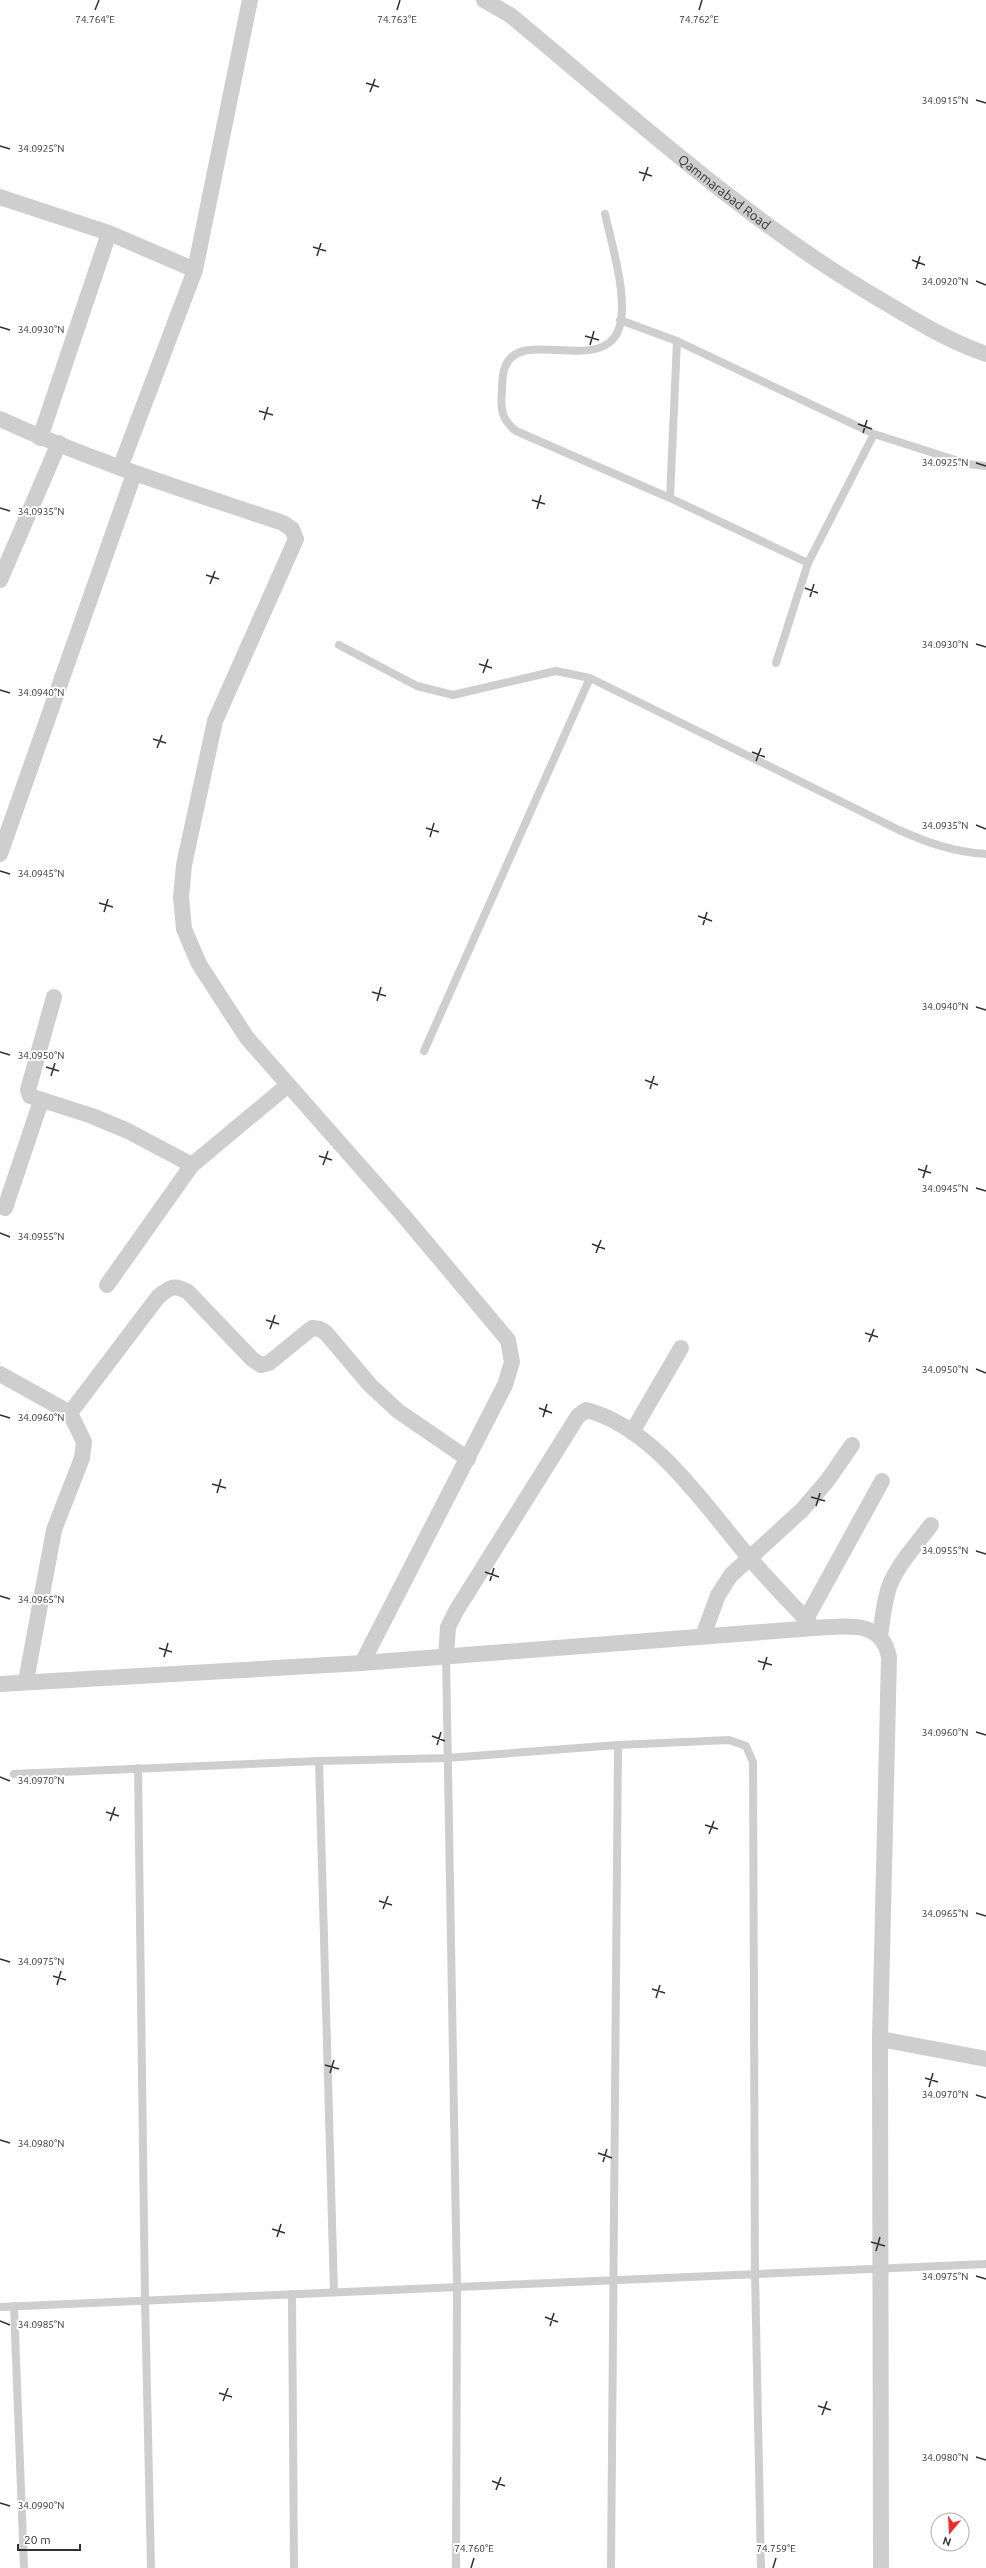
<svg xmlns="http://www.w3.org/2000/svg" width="986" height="2568" font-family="Ubuntu,sans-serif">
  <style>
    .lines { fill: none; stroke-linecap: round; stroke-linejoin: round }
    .service { stroke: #cecece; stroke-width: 8 }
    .minor { stroke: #cecece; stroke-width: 16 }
    .ticks { fill: none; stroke: #313131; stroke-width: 1.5 }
    .labels { text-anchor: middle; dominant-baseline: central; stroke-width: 4; stroke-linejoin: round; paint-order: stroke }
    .street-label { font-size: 13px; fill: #313131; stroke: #fff }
    .ticks-label { font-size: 10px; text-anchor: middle; fill: #313131; stroke: #fff; stroke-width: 4; stroke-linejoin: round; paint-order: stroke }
  </style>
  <rect width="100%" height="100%" fill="#fff"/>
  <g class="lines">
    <path class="service" d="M 605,214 C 611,242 634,314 614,338 C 589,369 519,329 505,367 C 502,374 502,384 502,391 C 500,409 502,420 516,431 L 670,498 L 808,563
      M 620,320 L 677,341 L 874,434 L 968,464 L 986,466
      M 670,498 L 677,341
      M 339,645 L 417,686 L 453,695 L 556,671 L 590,678 L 899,830 C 928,843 954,852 986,854
      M 776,663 L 808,563 L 874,434
      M 424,1051 L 590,678
      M 446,1656 L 457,2286 L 456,2568
      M 319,1761 L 334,2292
      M 138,1768 L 145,2300 L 151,2568
      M 14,1774 L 319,1761 L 447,1758 L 618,1745 L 729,1740 L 746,1746 L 753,1762 L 755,2273 L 761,2568
      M 292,2294 L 294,2568
      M 14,2306 L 24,2568
      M 0,2307 L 986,2264
      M 611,2568 L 618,1745"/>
    <g class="minor">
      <path id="s1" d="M 484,0 L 510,15 C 630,114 747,222 881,300 C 916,321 948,341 986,354"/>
      <path d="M 0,197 L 109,233 L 195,270 L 250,0"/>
      <path d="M 0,419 C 91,461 188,491 283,523 L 292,529 L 296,539 L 215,721 L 184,865 L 181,897 L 184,929 L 199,964 L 247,1038 L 403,1215 L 508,1340 L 512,1362 L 505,1385 L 362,1663"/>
      <path d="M 40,438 L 109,233"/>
      <path d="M 120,468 L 195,270"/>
      <path d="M 0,580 L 59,443"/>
      <path d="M 0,854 L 134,474"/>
      <path d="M 54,997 L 28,1090 L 30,1096 L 92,1116 L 128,1131 L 192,1165"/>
      <path d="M 5,1208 L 41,1101"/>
      <path d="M 107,1285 L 192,1165 L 288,1085"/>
      <path d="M 0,1374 L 70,1413 L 84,1442 L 82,1458 L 54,1530 L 26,1681"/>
      <path d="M 70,1413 L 158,1297 C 170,1287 174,1284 188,1292 L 252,1359 L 261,1365 L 269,1363 L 312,1328 L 320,1329 L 326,1333 L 370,1385 L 398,1411 L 468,1459"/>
      <path d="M 632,1432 L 681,1348"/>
      <path d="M 806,1619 L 882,1481"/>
      <path d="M 703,1636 L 718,1595 L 731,1575 L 802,1510 L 827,1481 L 852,1445"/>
      <path d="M 880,1637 C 882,1620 884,1603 889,1587 C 897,1565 917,1544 931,1525"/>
      <path d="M 446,1656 L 448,1627 L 456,1611 L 578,1416 L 586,1410 C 654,1427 705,1506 748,1556 C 769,1581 792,1604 814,1628"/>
      <path d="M 0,1684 L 362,1663 L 814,1628 C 843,1627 882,1618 889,1657 L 880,2039 L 881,2568"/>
      <path d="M 880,2039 L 986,2059"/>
    </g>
  </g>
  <path class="ticks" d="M 95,10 L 99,0M 397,10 L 400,0M 699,10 L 702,0M 366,83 L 379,87M 370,92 L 375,79M 976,100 L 986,103M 0,146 L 10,149M 639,172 L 652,176M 643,181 L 648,167M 313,247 L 326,251M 317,256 L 321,243M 912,260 L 925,265M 916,269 L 920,256M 976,281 L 986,285M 0,327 L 10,330M 585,336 L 599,340M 590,345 L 594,331M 259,411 L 273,415M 264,420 L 268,407M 858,424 L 872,429M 863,433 L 867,420M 976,463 L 986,466M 532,500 L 545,504M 0,508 L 10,511M 537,509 L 541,495M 206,575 L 219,579M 210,584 L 215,571M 805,588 L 818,593M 810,597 L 814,584M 976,644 L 986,647M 479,664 L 492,668M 483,673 L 488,659M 0,690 L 10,693M 153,739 L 166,743M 157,748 L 162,735M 752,752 L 765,757M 756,761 L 761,748M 976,825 L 986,829M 426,828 L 439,832M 430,837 L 434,823M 0,871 L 10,874M 99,903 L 113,907M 104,912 L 108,899M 698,916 L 712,921M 703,925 L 707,912M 372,992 L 386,996M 377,1001 L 381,987M 976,1007 L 986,1010M 0,1052 L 10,1055M 46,1067 L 59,1071M 51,1076 L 55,1063M 645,1080 L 658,1085M 650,1089 L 654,1076M 319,1156 L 332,1160M 323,1165 L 328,1151M 918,1169 L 931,1173M 923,1178 L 927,1165M 976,1188 L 986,1191M 0,1233 L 10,1237M 592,1244 L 605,1249M 596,1253 L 601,1240M 266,1320 L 279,1324M 270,1329 L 275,1315M 865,1333 L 878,1337M 869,1342 L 874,1329M 976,1369 L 986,1373M 539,1408 L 552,1413M 0,1415 L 10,1418M 543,1417 L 547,1404M 212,1484 L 226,1488M 217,1493 L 221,1479M 811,1497 L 825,1501M 816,1506 L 820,1493M 976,1551 L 986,1554M 485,1572 L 499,1577M 490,1581 L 494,1568M 0,1596 L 10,1599M 159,1648 L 172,1652M 164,1657 L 168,1643M 758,1661 L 772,1665M 763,1670 L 767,1657M 976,1732 L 986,1735M 432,1736 L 445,1741M 437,1745 L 441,1732M 0,1777 L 10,1781M 106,1812 L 119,1816M 110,1821 L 115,1807M 705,1825 L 718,1829M 709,1834 L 714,1821M 379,1901 L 392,1905M 383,1909 L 388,1896M 976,1913 L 986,1916M 0,1959 L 10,1962M 53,1976 L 66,1980M 57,1985 L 61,1971M 652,1989 L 665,1993M 656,1998 L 660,1985M 325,2065 L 339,2069M 330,2073 L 334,2060M 925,2078 L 938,2082M 929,2087 L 933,2073M 976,2095 L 986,2098M 0,2140 L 10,2143M 598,2153 L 612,2158M 603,2162 L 607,2149M 272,2229 L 285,2233M 277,2237 L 281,2224M 871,2242 L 885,2246M 876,2251 L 880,2237M 976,2276 L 986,2279M 545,2317 L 558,2322M 0,2321 L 10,2325M 550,2326 L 554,2313M 219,2393 L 232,2397M 223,2401 L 228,2388M 818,2406 L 831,2410M 822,2415 L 827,2401M 976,2457 L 986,2460M 492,2481 L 505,2486M 496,2490 L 501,2477M 0,2503 L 10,2506M 471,2568 L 474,2558M 773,2568 L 776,2558"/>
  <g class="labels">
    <g class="street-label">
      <text stroke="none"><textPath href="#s1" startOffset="308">Qammarabad Road</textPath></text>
    </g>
  </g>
  <g class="ticks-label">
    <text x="95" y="23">74.764°E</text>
    <text x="397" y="23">74.763°E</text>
    <text x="699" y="23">74.762°E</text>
    <text x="945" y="104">34.0915°N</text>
    <text x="41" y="152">34.0925°N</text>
    <text x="945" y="285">34.0920°N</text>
    <text x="41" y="333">34.0930°N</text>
    <text x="945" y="466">34.0925°N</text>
    <text x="41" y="515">34.0935°N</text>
    <text x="945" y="648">34.0930°N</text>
    <text x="41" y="696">34.0940°N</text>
    <text x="945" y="829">34.0935°N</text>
    <text x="41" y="877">34.0945°N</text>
    <text x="945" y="1010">34.0940°N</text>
    <text x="41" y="1059">34.0950°N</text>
    <text x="945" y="1192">34.0945°N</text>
    <text x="41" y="1240">34.0955°N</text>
    <text x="945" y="1373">34.0950°N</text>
    <text x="41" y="1421">34.0960°N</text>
    <text x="945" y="1554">34.0955°N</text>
    <text x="41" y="1603">34.0965°N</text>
    <text x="945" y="1736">34.0960°N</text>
    <text x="41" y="1784">34.0970°N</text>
    <text x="945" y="1917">34.0965°N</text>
    <text x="41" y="1965">34.0975°N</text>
    <text x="945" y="2098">34.0970°N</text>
    <text x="41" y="2147">34.0980°N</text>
    <text x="945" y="2280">34.0975°N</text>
    <text x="41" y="2328">34.0985°N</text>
    <text x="945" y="2461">34.0980°N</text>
    <text x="41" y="2509">34.0990°N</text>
    <text x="474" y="2552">74.760°E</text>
    <text x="776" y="2552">74.759°E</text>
  </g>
  <g transform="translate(950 2532) rotate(198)"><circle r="19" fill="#ffffff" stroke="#adadad"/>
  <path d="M0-3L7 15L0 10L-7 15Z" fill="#f02c2a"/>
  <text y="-6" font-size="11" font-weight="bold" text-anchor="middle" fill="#313131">N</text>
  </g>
  <path d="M18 2544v6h62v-6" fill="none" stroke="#313131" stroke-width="2"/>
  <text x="24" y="2544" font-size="12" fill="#313131" stroke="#ffffff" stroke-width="3" paint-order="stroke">20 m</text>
</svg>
